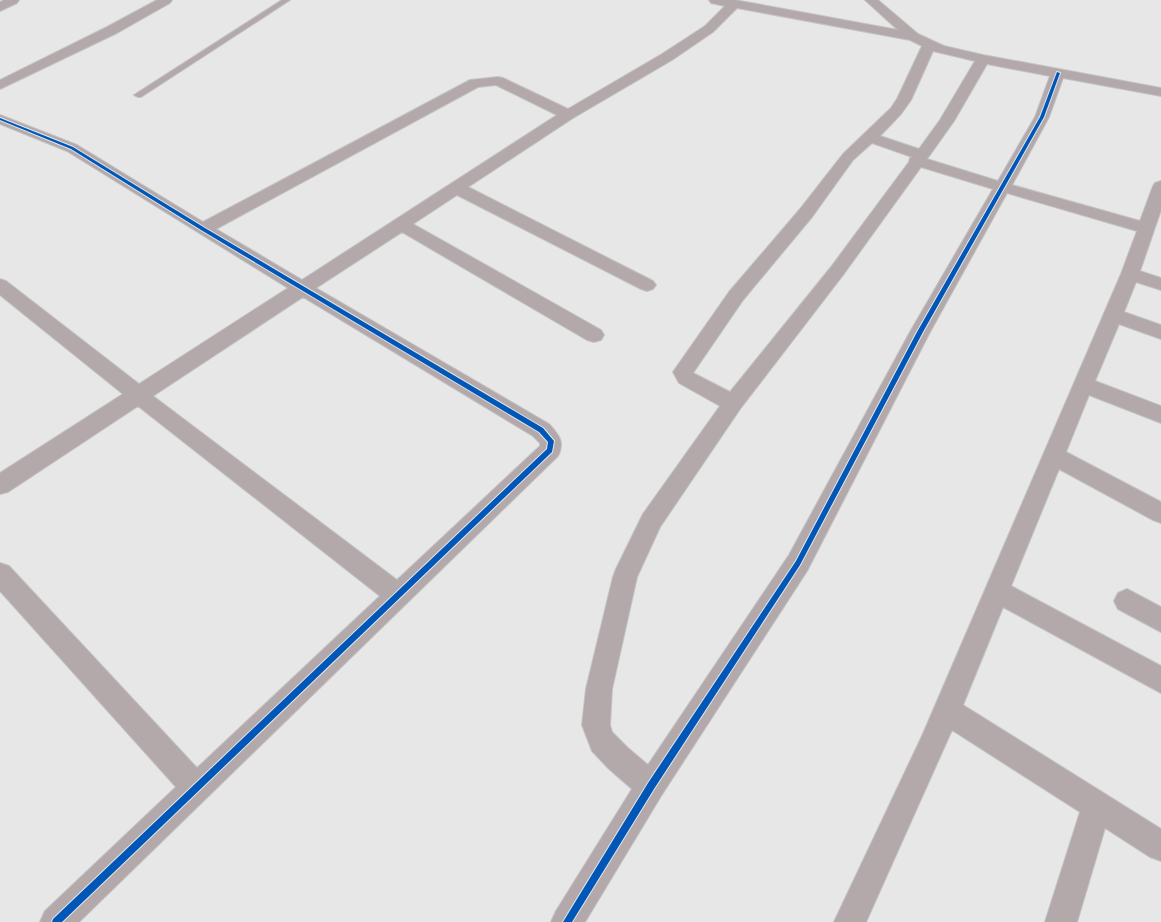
<svg xmlns="http://www.w3.org/2000/svg" width="1161" height="922" font-family="'IBM Plex Sans',sans-serif">
  <style>
    .lines { fill: none; stroke-linecap: round; stroke-linejoin: round }
    .lane-casing { stroke: #c4c4c5; stroke-width: 2 }
    .street-casing { stroke: #c4c4c5; stroke-width: 2 }
    .lane { fill: #b3a9ab; fill-rule: evenodd }
    .street { fill: #b3a9ab; fill-rule: evenodd }
    .cycleway-casing { stroke: #e6e7e9; stroke-width: 2 }
    .cycleway { fill: #0057b8; fill-rule: evenodd }
  </style>
  <rect width="100%" height="100%" fill="#e7e7e8"/>
  <g class="lines">
    <g class="lane-casing">
      <path id="lane" d="M 282,0 L 290,0 L 141,97 L 138,97 L 134,95 Z"/>
    </g>
    <g class="street-casing">
      <path id="street" d="M 4,0 L 19,0 L 17,3 L 0,11 L 0,2 Z
        M 157,0 L 172,0 L 170,3 L 117,33 L 0,89 L 0,80 L 107,27 Z
        M 709,0 L 735,0 L 898,30 L 865,0 L 878,0 L 918,34 L 944,46 L 983,55 L 1161,88 L 1161,96 L 1063,78 L 1049,117 L 1012,185 L 1140,221 L 1153,186 L 1155,183 L 1161,181 L 1161,210 L 1140,271 L 1161,278 L 1161,290 L 1136,282 L 1124,312 L 1161,325 L 1161,339 L 1119,324 L 1095,381 L 1161,406 L 1161,423 L 1089,395 L 1066,452 L 1161,502 L 1161,523 L 1153,520 L 1059,469 L 1011,586 L 1161,666 L 1161,693 L 1003,607 L 963,705 L 1161,829 L 1161,861 L 1150,857 L 1105,828 L 1077,922 L 1045,922 L 1080,812 L 952,730 L 866,922 L 834,922 L 922,736 L 1121,274 L 1137,231 L 1007,193 L 930,332 L 807,571 L 661,796 L 585,922 L 551,922 L 556,911 L 632,789 L 608,768 L 592,751 L 582,725 L 586,689 L 613,577 L 616,569 L 643,514 L 720,406 L 679,383 L 673,372 L 729,292 L 800,209 L 843,154 L 891,108 L 897,99 L 922,46 L 910,40 L 737,8 L 713,32 L 672,60 L 573,118 L 468,187 L 653,281 L 656,285 L 653,289 L 647,291 L 641,289 L 457,195 L 413,224 L 601,330 L 604,335 L 601,340 L 594,342 L 587,340 L 402,232 L 316,288 L 549,424 C 559,435 565,442 558,456 L 79,922 L 40,922 L 45,911 L 176,787 L 0,591 L 0,563 L 9,566 L 197,768 L 380,596 L 138,406 L 8,492 L 0,494 L 0,473 L 123,394 L 0,295 L 0,279 L 6,281 L 139,384 L 288,288 L 67,151 L 0,124 L 0,115 L 77,145 L 203,222 L 470,80 L 498,77 L 503,78 L 568,109 L 662,54 L 705,26 L 725,6 L 711,3 ZM 933,51 L 975,61 L 940,120 L 919,149 L 880,136 L 901,114 L 911,100 ZM 987,64 L 1050,76 L 1035,117 L 998,181 L 927,159 L 954,121 ZM 496,85 L 557,115 L 302,280 L 216,229 L 478,87 ZM 872,143 L 912,157 L 910,158 L 909,162 L 831,267 L 730,392 L 693,373 L 743,300 L 812,217 L 853,160 ZM 921,167 L 993,189 L 910,332 L 789,555 L 648,765 L 628,748 L 612,732 L 610,725 L 612,689 L 637,577 L 660,527 L 740,409 L 843,275 ZM 303,297 L 533,436 L 540,443 L 540,446 L 397,580 L 153,396 Z
        M 1127,589 L 1161,607 L 1161,632 L 1118,609 L 1114,601 L 1118,593 Z"/>
    </g>
    <use href="#lane" class="lane"/>
    <use href="#street" class="street"/>
    <g class="cycleway-casing">
      <path id="cycleway" d="M 1057,72 L 1060,73 L 1044,117 L 923,332 L 800,565 L 654,789 L 572,922 L 563,922 L 648,783 L 796,561 L 917,332 L 1040,117 Z
        M 0,118 L 73,147 L 205,228 L 543,428 L 554,441 L 552,452 L 62,922 L 52,922 L 53,919 L 547,449 L 548,442 L 539,432 L 201,230 L 71,149 L 0,120 Z"/>
    </g>
    <use href="#cycleway" class="cycleway"/>
  </g>
</svg>
